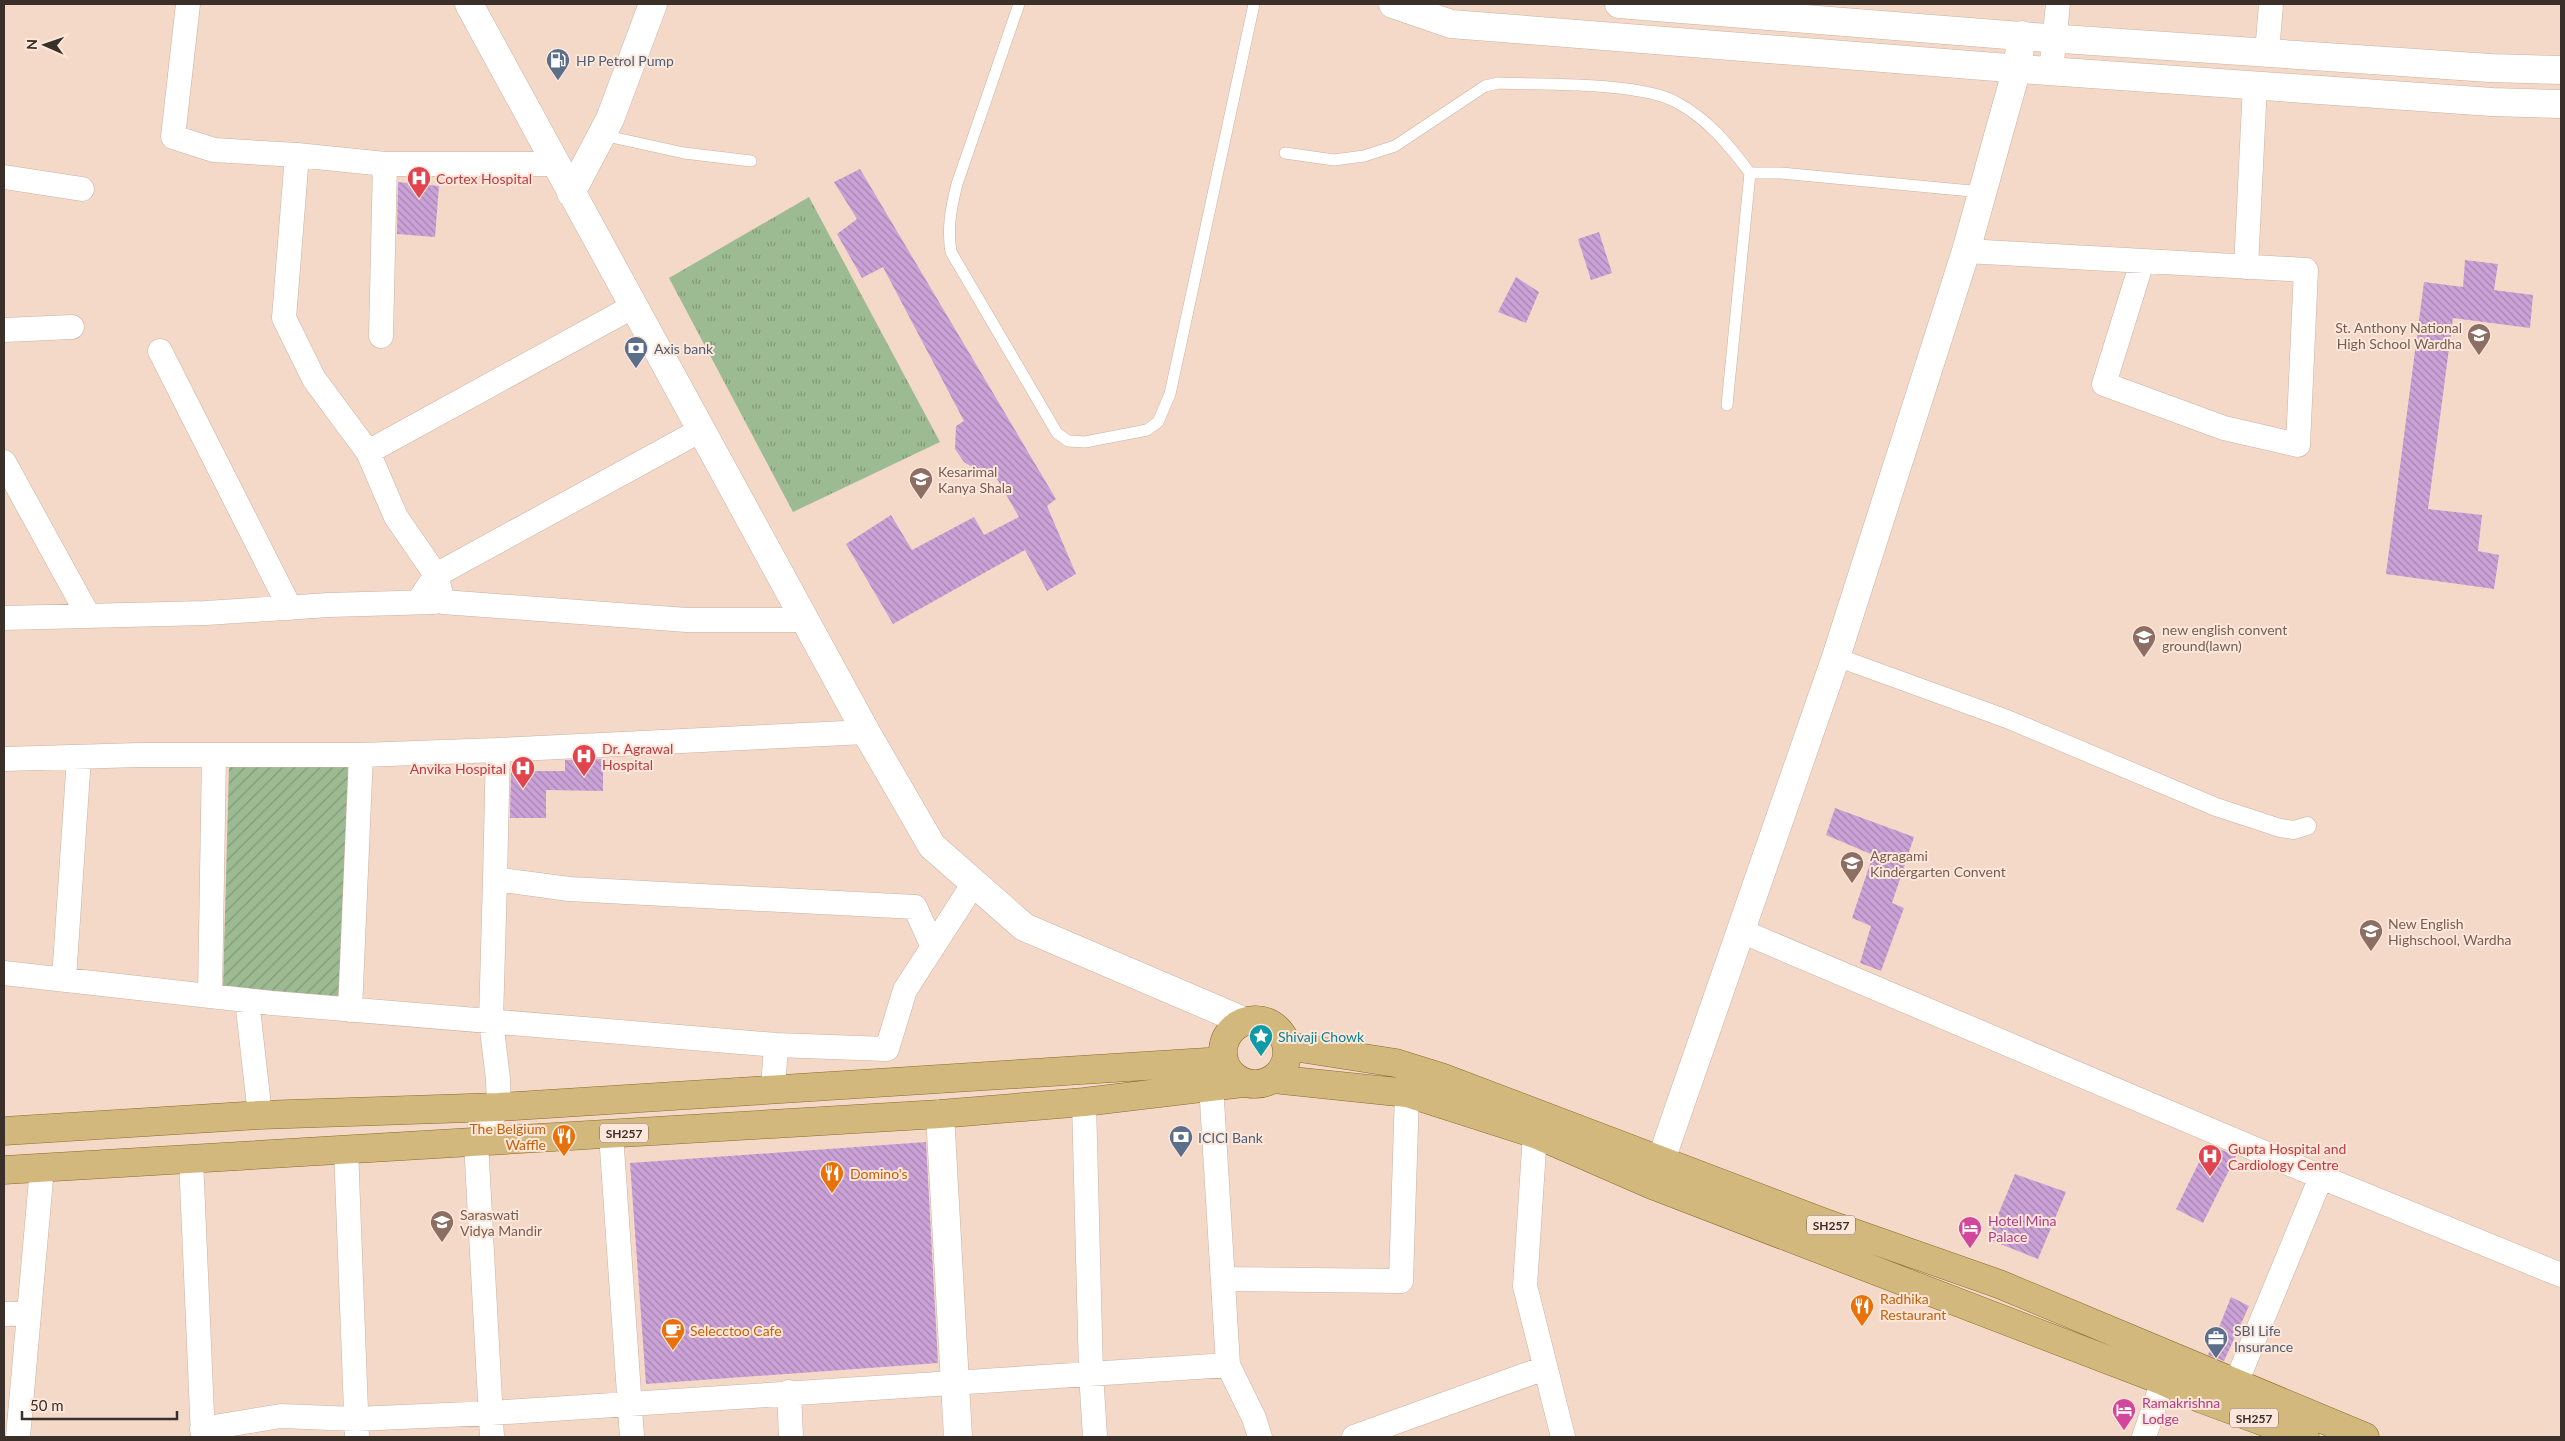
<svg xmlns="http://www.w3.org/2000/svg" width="2565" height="1441" font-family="Lato,sans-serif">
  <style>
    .park { fill: url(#park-tufts) }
    .garden { fill: url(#garden-furrows) }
    .building { fill: url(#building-back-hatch) }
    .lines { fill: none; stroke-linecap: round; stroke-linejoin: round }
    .service-casing { stroke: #cbb1a2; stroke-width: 12 }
    .pedestrian-casing { stroke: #cbb1a2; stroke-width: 19 }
    .minor-casing { stroke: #cbb1a2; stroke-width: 25 }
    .tertiary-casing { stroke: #cbb1a2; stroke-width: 29 }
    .secondary-casing { stroke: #cbb1a2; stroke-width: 29 }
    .primary-casing { stroke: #8b6a28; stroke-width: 29 }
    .service { stroke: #fff; stroke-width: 11 }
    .pedestrian { stroke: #fff; stroke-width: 18 }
    .minor { stroke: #fff; stroke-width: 24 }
    .tertiary { stroke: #fff; stroke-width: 28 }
    .secondary { stroke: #fff; stroke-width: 28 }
    .primary { stroke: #d3b87d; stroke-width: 28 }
    .labels { text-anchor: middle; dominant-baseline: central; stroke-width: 4; stroke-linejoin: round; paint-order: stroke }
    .shield { fill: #fde7da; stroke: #74665e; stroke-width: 1 }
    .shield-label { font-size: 12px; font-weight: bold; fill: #3a2f29 }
    .service-label { font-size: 14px; fill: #4e5e75; stroke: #fde7da; text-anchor: start }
    .health-label { font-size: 14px; fill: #be3a42; stroke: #fde7da; text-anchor: start }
    .education-label { font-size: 14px; fill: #785e54; stroke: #fde7da; text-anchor: start }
    .culture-label { font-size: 14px; fill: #0d838f; stroke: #fde7da; text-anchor: start }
    .food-label { font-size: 14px; fill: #c56008; stroke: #fde7da; text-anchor: start }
    .hotel-label { font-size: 14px; fill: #b23c85; stroke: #fde7da; text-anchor: start }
  </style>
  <defs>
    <pattern id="park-tufts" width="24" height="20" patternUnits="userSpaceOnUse" patternTransform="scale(1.25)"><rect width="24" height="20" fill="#9dbb92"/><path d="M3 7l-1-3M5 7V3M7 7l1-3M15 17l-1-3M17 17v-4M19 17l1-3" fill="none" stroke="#819877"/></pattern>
    <pattern id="garden-furrows" width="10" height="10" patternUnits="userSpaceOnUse" patternTransform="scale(1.25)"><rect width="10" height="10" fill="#9dbb92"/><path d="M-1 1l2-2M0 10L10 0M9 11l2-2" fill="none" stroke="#819877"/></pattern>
    <pattern id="building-back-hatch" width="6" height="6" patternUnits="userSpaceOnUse" patternTransform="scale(1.25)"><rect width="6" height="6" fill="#cba2d7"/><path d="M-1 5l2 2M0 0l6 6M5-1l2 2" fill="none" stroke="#a684ae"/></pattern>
  </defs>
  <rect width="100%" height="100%" fill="#f4d9c9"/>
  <path class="park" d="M 809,197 L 940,442 L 793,512 L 669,278 Z"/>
  <path class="garden" d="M 229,767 L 349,767 L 340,1009 L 223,988 Z"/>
  <path class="building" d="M 860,169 L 1056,499 L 1047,506 L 1076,574 L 1047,591 L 1025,550 L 893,624 L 846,544 L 891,515 L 912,550 L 974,517 L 984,535 L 1019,517 L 992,470 L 979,471 L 964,462 L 955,449 L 956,426 L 964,421 L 883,267 L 862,278 L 837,234 L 857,219 L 834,182 Z
    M 398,182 L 439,186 L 435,237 L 397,234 Z
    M 1599,232 L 1612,273 L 1591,280 L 1578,239 Z
    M 2465,260 L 2498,264 L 2494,290 L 2533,295 L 2530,328 L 2453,318 L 2428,509 L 2482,515 L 2478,551 L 2499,555 L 2494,589 L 2386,574 L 2424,282 L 2463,287 Z
    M 1516,277 L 1539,292 L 1526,323 L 1498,312 Z
    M 603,759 L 603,791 L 546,790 L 546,818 L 510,818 L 511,771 L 565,771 L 565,760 Z
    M 1835,808 L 1914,837 L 1892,903 L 1904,908 L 1881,971 L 1860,963 L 1871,926 L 1852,918 L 1873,855 L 1826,835 Z
    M 926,1142 L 938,1363 L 646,1384 L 630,1163 Z
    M 2208,1144 L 2236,1156 L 2203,1223 L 2176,1209 Z
    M 2015,1174 L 2066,1192 L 2038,1259 L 1988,1239 Z
    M 2231,1297 L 2249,1306 L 2224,1361 L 2208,1355 Z"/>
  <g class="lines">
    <g class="service-casing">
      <path id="service" d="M 1019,4 L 957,184 C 951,208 947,228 951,252 L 1057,433 L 1068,441 L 1085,442 L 1147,430 L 1158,422 L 1170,394 L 1254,4
        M 602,135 L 684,153 L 751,161
        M 1285,153 L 1334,160 L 1364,156 L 1395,146 L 1485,86 L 1499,83 C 1543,85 1640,82 1676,102 C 1708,119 1729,145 1750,173 L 1781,173 L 1982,192
        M 1727,405 L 1750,173"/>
    </g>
    <g class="pedestrian-casing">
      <path id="pedestrian" d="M 1836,657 L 2007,719 L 2216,807 L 2280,828 L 2294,830 L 2307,826"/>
    </g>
    <g class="minor-casing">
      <path id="minor" d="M 188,4 L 173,137 L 214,150 L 297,155 L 284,318 L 314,379 L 368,452
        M 2267,53 L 2271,4
        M 2051,71 L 2058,4
        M 297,155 L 385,164 L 556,164
        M 4,177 L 82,189
        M 1966,251 L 2306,270 L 2298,445 L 2224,428 L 2104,384 L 2142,262
        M 2246,267 L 2255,85
        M 4,330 L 72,327
        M 381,336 L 385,164
        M 160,351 L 290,608
        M 701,430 L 436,575 L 443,602 L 687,620 L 805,620
        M 4,462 L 88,615
        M 418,602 L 436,575 L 396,517 L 368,452 L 634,306
        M 4,618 L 206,613 L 329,605 L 434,602
        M 498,750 L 866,732
        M 4,759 L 139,755 L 361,755
        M 1741,931 L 2321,1177 L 2561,1275
        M 4,973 L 272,1003 L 776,1045 L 887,1049 L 905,990 L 974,883
        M 64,979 L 79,757
        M 210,996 L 214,755
        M 247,1000 L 260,1115
        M 350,1010 L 361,755 L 498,750 L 495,879
        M 773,1089 L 776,1045
        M 1084,1102 L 1091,1373 L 1095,1437
        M 611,1134 L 632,1437
        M 1535,1134 L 1525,1286 L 1563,1437
        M 346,1149 L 357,1437
        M 191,1159 L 203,1437
        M 1223,1279 L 1401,1281 L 1407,1093
        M 4,1314 L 29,1313
        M 1228,1365 L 1254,1418 L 1260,1437
        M 2236,1383 L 2321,1177
        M 789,1392 L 791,1437
        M 202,1429 L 281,1416 L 356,1419 L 491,1413 L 1228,1365 L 1210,1068
        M 18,1437 L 42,1168
        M 492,1437 L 476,1142 L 499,1107 L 498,1079 L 491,1021 L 495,879 L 569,889 L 915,907 L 933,947
        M 1354,1437 L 1545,1368
        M 2144,1437 L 2163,1381"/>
    </g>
    <g class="tertiary-casing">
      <path id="tertiary" d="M 940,1114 L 958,1437
        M 1653,1183 L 1836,657 L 1966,251 L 2017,68 L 2022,35"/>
    </g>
    <g class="secondary-casing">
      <path id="secondary" d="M 469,4 L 866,732 L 932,846 L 1024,927 L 1244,1021
        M 1393,4 L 1451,24 L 2034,70 L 2492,102 L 2561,104
        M 1619,4 L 2033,37 L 2490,68 L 2561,70
        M 571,193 L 610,119 L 653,4"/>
    </g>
    <g class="primary-casing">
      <path id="primary" d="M1223 1052a32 32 0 1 1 64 0a32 32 0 1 1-64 0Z
        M 1287,1046 L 1396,1063 L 1441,1077 L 1828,1224 L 1999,1284 L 2365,1437
        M 1273,1079 L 1407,1093 L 1535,1134 L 1652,1185 L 2163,1381 L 2202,1399 L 2305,1437
        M 4,1131 L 260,1115 L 499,1107 L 1223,1061
        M 4,1170 L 940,1114 L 1084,1102 L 1243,1083"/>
    </g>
    <use href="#service" class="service"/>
    <use href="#pedestrian" class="pedestrian"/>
    <use href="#minor" class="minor"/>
    <use href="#tertiary" class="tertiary"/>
    <use href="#secondary" class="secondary"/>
    <use href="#primary" class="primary"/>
  </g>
  <defs>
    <g id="fuel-pin" transform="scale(1.25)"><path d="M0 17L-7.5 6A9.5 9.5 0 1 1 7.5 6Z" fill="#5c6f8a" stroke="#fde7da"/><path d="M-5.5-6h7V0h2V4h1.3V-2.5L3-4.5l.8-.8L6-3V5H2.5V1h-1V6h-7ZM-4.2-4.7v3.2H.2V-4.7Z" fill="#fff"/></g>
    <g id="hospital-pin" transform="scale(1.25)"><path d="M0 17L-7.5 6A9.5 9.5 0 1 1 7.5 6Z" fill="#e0444e" stroke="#fde7da"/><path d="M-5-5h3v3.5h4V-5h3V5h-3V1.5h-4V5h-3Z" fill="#fff"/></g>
    <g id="school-pin" transform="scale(1.25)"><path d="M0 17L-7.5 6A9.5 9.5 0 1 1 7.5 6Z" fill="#8d6e63" stroke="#fde7da"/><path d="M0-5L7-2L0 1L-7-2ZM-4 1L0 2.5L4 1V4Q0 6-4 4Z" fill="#fff"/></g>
    <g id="bank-pin" transform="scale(1.25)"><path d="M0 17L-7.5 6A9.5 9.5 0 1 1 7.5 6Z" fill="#5c6f8a" stroke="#fde7da"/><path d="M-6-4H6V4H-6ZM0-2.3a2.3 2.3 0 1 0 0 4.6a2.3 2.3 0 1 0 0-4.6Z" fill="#fff"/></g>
    <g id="sight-pin" transform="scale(1.25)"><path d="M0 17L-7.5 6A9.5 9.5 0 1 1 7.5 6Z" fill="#0f9aa8" stroke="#fde7da"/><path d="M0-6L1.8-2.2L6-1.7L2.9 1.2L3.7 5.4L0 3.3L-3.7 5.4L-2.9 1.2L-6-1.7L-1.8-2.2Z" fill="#fff"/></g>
    <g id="restaurant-pin" transform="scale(1.25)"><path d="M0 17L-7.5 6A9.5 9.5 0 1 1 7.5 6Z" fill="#e8710a" stroke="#fde7da"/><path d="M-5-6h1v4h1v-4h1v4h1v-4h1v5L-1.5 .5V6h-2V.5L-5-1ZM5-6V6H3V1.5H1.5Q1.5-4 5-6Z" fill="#fff"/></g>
    <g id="hotel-pin" transform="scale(1.25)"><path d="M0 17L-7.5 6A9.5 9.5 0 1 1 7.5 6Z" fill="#d1479c" stroke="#fde7da"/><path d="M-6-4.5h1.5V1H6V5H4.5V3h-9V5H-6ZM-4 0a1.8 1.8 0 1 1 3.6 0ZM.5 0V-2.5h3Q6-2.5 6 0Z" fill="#fff"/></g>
    <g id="cafe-pin" transform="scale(1.25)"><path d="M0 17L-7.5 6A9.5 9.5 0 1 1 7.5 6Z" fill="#e8710a" stroke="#fde7da"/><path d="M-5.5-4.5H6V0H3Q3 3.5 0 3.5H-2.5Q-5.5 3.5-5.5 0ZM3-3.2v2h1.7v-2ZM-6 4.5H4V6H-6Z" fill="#fff"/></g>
    <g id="office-pin" transform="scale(1.25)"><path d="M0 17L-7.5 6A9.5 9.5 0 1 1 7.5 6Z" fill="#5c6f8a" stroke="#fde7da"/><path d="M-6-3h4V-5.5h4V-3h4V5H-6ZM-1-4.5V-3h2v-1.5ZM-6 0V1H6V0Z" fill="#fff"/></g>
  </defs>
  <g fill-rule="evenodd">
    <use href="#fuel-pin" x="558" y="60"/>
    <use href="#hospital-pin" x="419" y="178"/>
    <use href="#school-pin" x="2479" y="335"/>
    <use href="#bank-pin" x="636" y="348"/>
    <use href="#school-pin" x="921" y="479"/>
    <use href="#school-pin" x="2144" y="637"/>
    <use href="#hospital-pin" x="584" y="756"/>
    <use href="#hospital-pin" x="523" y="768"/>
    <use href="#school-pin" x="1852" y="863"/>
    <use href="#school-pin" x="2371" y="931"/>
    <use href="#sight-pin" x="1261" y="1036"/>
    <use href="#restaurant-pin" x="564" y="1136"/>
    <use href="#bank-pin" x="1181" y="1137"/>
    <use href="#hospital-pin" x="2210" y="1156"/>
    <use href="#restaurant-pin" x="832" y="1173"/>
    <use href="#school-pin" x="442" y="1222"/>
    <use href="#hotel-pin" x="1970" y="1228"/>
    <use href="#restaurant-pin" x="1862" y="1306"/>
    <use href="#cafe-pin" x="673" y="1330"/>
    <use href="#office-pin" x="2216" y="1338"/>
    <use href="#hotel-pin" x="2124" y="1410"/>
  </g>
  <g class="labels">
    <g class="shield">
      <rect x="600" y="1123.5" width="48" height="19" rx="4"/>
      <rect x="1807" y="1215.5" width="48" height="19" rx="4"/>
      <rect x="2230" y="1408.5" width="48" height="19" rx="4"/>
    </g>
    <g class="shield-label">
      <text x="624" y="1133">SH257</text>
      <text x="1831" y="1225">SH257</text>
      <text x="2254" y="1418">SH257</text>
    </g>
    <g class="service-label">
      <text x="576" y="60">HP Petrol Pump</text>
      <text x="654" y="348">Axis bank</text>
      <text x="1198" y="1137">ICICI Bank</text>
      <text x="2234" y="1330">SBI Life<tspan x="2234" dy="16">Insurance</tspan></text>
    </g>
    <g class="health-label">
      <text x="436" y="178">Cortex Hospital</text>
      <text x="602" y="748">Dr. Agrawal<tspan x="602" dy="16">Hospital</tspan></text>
      <text x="506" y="768" text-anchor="end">Anvika Hospital</text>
      <text x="2228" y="1148">Gupta Hospital and<tspan x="2228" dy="16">Cardiology Centre</tspan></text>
    </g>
    <g class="education-label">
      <text x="2462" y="327" text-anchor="end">St. Anthony National<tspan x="2462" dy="16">High School Wardha</tspan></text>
      <text x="938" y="471">Kesarimal<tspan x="938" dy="16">Kanya Shala</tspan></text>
      <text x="2162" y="629">new english convent<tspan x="2162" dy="16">ground(lawn)</tspan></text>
      <text x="1870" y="855">Agragami<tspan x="1870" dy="16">Kindergarten Convent</tspan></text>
      <text x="2388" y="923">New English<tspan x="2388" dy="16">Highschool, Wardha</tspan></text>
      <text x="460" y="1214">Saraswati<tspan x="460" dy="16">Vidya Mandir</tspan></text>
    </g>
    <g class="culture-label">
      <text x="1278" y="1036">Shivaji Chowk</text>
    </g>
    <g class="food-label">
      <text x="546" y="1128" text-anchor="end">The Belgium<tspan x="546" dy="16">Waffle</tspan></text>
      <text x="850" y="1173">Domino's</text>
      <text x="1880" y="1298">Radhika<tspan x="1880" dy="16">Restaurant</tspan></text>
      <text x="690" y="1330">Selecctoo Cafe</text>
    </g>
    <g class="hotel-label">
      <text x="1988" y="1220">Hotel Mina<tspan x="1988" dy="16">Palace</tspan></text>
      <text x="2142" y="1402">Ramakrishna<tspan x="2142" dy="16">Lodge</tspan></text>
    </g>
  </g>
  <rect width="2565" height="1441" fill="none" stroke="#3a2f29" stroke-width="10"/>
  <g transform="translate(45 45) rotate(272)" stroke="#fde7da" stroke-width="4" paint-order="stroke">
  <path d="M0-4L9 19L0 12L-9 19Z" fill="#3a2f29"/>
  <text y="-8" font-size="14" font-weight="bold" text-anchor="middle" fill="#3a2f29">N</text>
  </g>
  <path d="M22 1411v8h155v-8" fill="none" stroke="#3a2f29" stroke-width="2.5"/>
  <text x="30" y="1411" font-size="15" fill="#3a2f29" stroke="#fde7da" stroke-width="4" paint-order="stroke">50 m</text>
</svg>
